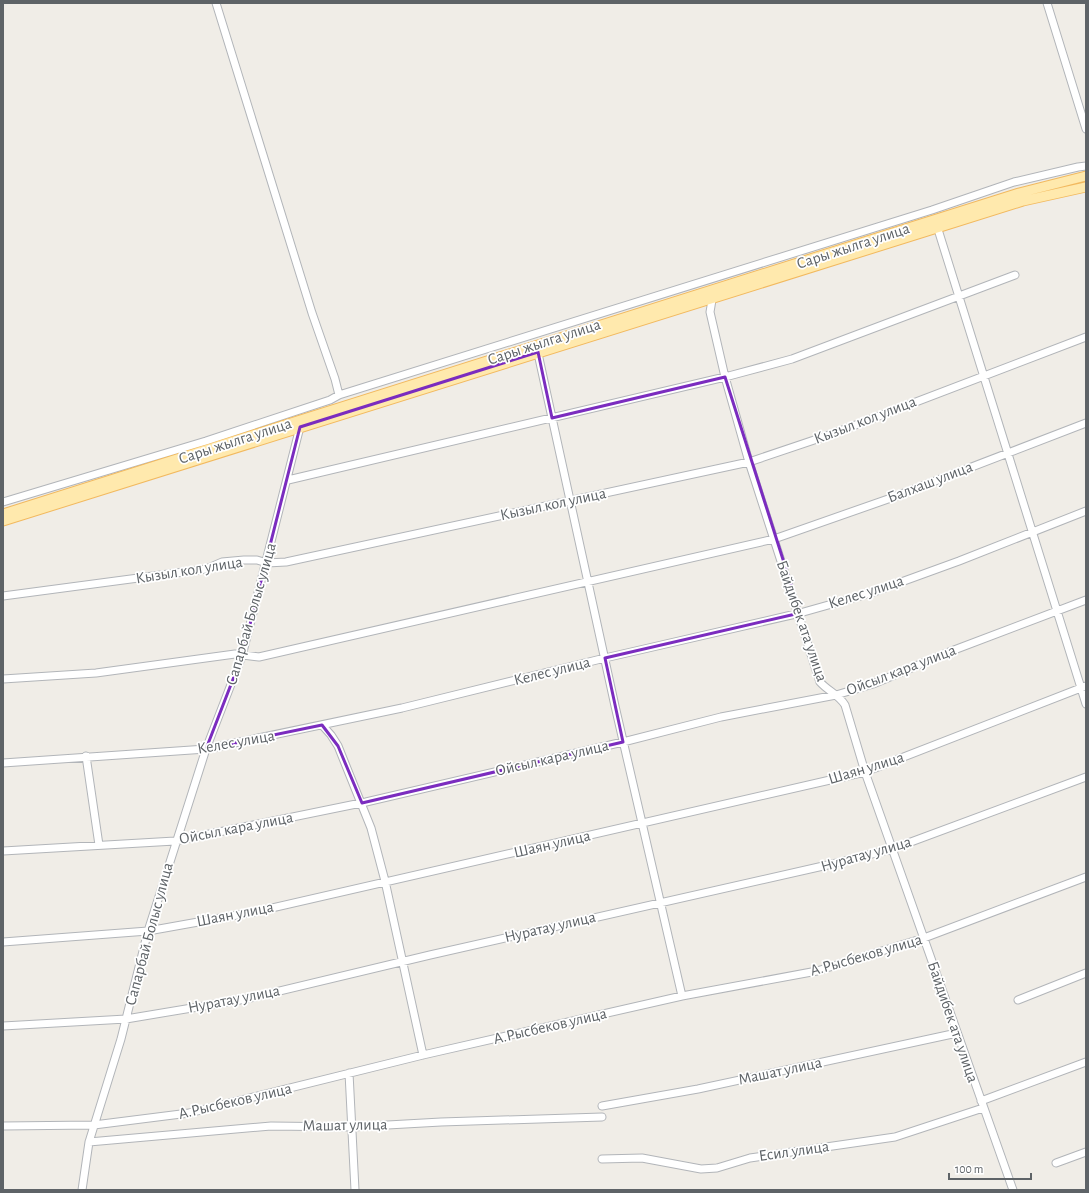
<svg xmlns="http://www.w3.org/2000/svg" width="1089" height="1193" font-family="'Alegreya Sans',sans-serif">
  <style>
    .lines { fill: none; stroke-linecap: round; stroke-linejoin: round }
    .minor-casing { stroke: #b2b5b9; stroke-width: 9 }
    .major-casing { stroke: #f2b95f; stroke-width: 11 }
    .minor { stroke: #fff; stroke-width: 7 }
    .major { stroke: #ffe9ad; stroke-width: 9 }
    .marked { fill: none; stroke: #7b2cbf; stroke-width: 3; stroke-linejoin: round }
    .labels { text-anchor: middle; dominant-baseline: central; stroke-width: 3.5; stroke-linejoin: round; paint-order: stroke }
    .street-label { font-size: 16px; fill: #5e6367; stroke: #fff }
  </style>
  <rect width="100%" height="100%" fill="#f0ede7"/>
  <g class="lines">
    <g class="minor-casing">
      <path id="minor" d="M 216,3 L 312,313 L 335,379 L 339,395
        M 1047,3 L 1086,129
        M 936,223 L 1086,704
        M 713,294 L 710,312 L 725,377 L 749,462 L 820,682 C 828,691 839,695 845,705 L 865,772 L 1013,1190
        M 537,349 L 615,706 L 682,996
        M 288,480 L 725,377 L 792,359 L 1015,275
        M 3,502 L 206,441 L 330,400 L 339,395 L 932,210 L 1014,182 L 1078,167 L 1086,166
        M 3,596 L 206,569 L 222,562 L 244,560 L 257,560 L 267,563 L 286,562 L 749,462 L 832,434 L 1086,337
        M 3,679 L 96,673 L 235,654 L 259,657 L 774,539 L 891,498 L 1086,423
        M 322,725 L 331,735 L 338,746 L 371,828 L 385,881 L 423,1055
        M 86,756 L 99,845
        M 3,763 L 206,749 L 402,708 L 605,658 L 800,613 L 871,593 L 959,561 L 1086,511
        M 3,851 L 175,841 L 366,802 L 623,742 L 721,717 L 836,695 L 873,684 L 954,650 L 1086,600
        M 3,942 L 148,931 L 254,912 L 865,772 L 1086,686
        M 1018,1000 L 1086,973
        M 3,1026 L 126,1019 L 246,999 L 430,955 L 832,864 L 892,849 L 1086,777
        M 349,1073 L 355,1190
        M 981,1101 L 1086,1062
        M 602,1106 L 698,1089 L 957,1033
        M 3,1126 L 94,1125 L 189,1113 L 423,1055 L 682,996 L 817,971 L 924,938 L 1086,877
        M 89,1142 L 271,1126 L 352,1127 L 441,1122 L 602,1117
        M 602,1159 L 642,1158 L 701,1169 L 717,1168 L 750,1158 L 895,1137 L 983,1108
        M 1056,1163 L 1086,1152
        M 82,1190 L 89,1142 L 121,1039 L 148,931 L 206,749 L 242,656 L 300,427"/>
    </g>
    <g class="major-casing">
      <path id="major" d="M 3,514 L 1019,193 L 1086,176
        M 3,521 L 937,228 L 1023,201 L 1086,187"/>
    </g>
    <use href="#minor" class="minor"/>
    <use href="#major" class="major"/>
  </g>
  <path class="marked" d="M 538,352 L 552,418 L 725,377 L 800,613 L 605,658 L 623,742 L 362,803 L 338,746 L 322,725 L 206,749 L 242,656 L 300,427 Z"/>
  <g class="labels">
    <g class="street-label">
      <text transform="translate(853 246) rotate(-18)">Сары жылга улица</text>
      <text transform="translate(544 342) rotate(-18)">Сары жылга улица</text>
      <text transform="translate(865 420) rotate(-21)">Кызыл кол улица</text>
      <text transform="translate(235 441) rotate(-18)">Сары жылга улица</text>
      <text transform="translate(930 482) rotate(-21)">Балхаш улица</text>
      <text transform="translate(553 504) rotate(-12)">Кызыл кол улица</text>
      <text transform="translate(189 570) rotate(-9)">Кызыл кол улица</text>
      <text transform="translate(866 592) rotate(-18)">Келес улица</text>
      <text transform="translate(251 614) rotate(-74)">Сапарбай Болыс улица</text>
      <text transform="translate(802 621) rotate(71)">Байдибек ата улица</text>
      <text transform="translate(901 670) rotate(-21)">Ойсыл кара улица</text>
      <text transform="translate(552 671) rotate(-14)">Келес улица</text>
      <text transform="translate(236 742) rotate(-10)">Келес улица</text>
      <text transform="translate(552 758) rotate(-13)">Ойсыл кара улица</text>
      <text transform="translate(866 768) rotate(-17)">Шаян улица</text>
      <text transform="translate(236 828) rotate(-11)">Ойсыл кара улица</text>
      <text transform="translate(552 844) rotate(-13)">Шаян улица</text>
      <text transform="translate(866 854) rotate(-16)">Нуратау улица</text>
      <text transform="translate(235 914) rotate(-11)">Шаян улица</text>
      <text transform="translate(550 927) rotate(-13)">Нуратау улица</text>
      <text transform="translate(149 934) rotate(-75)">Сапарбай Болыс улица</text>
      <text transform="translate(866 955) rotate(-16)">А.Рысбеков улица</text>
      <text transform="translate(234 999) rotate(-11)">Нуратау улица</text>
      <text transform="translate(953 1022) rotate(71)">Байдибек ата улица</text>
      <text transform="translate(550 1026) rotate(-13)">А.Рысбеков улица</text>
      <text transform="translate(780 1071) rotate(-12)">Машат улица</text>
      <text transform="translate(235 1101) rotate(-13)">А.Рысбеков улица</text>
      <text transform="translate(345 1125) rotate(-1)">Машат улица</text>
      <text transform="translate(794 1151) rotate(-8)">Есил улица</text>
    </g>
  </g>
  <rect width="1089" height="1193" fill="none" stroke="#5e6367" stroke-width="8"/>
  <path d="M949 1173v6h82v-6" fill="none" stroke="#5e6367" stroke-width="2"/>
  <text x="955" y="1173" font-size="12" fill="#5e6367" stroke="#ffffff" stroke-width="3" paint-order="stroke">100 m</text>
</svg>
